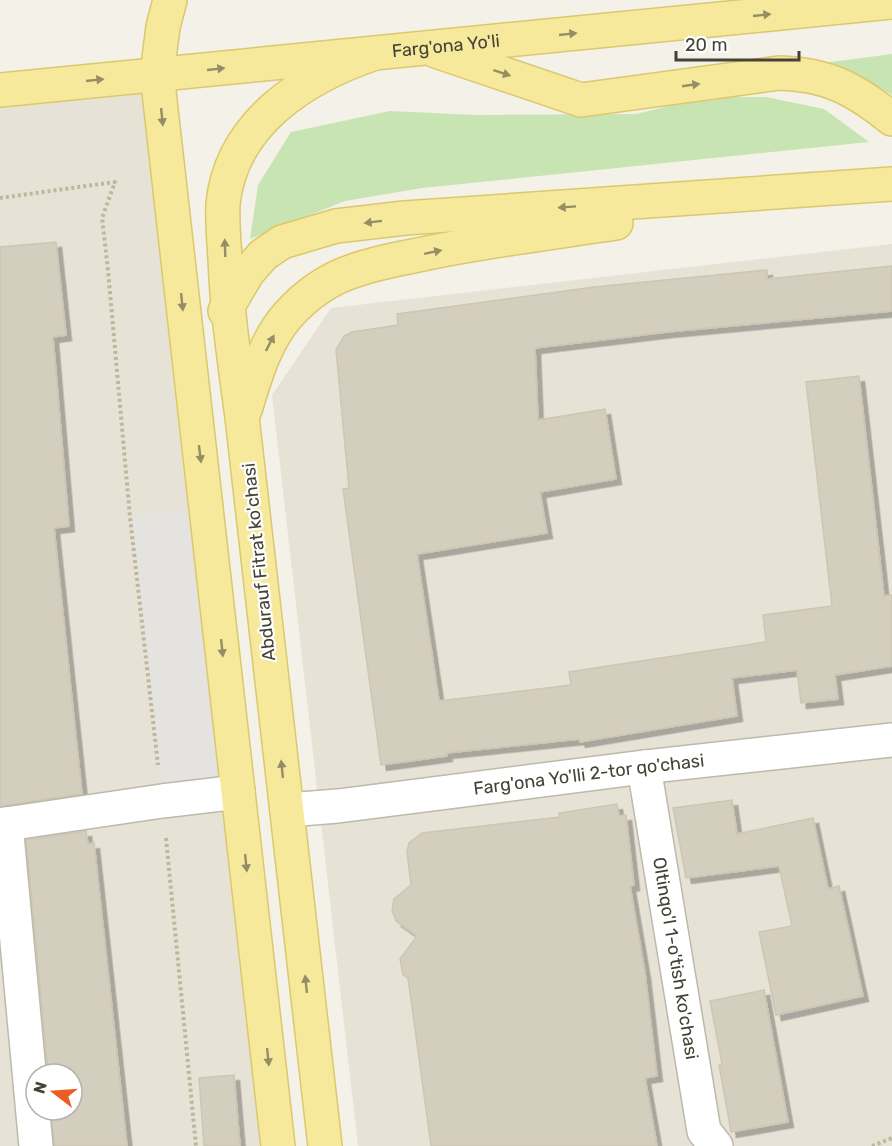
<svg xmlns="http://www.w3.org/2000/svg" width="892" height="1146" font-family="Rubik,sans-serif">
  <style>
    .residential { fill: #e6e3d6; fill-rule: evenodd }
    .green { fill: #c8e4b3 }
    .parking { fill: #e4e3df }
    .building { fill: #d3cebe; stroke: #cec6b2; stroke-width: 1.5; filter: url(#shadow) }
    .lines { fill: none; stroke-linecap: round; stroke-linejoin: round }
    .minor-casing { stroke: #bdb9ab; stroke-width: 36 }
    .major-casing { stroke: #dbc86d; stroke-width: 36 }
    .path { stroke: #beb79d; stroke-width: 4; stroke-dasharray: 3 3; stroke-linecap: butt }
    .minor { stroke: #fff; stroke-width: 33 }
    .major { stroke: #f7e99c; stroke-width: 33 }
    .oneway { fill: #958d64 }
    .labels { text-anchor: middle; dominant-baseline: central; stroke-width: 4.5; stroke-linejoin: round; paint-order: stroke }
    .street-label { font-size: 18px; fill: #454237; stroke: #fff }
  </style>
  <defs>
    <filter id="shadow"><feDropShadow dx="5.5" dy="5.5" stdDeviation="0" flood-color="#0004"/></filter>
  </defs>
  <rect width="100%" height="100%" fill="#f3f1e8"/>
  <path class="residential" d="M 157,74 L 278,1146 L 0,1146 L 0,90 ZM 36,1074 L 72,1074 L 72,1110 L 36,1110 Z
    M 892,244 L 892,1146 L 358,1146 L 272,395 L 331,308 Z"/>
  <path class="green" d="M 892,54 L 892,95 L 861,77 L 823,63 Z
    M 706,97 L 766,97 L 824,109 L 869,142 L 422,188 L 345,201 L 250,239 L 258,185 L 291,132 L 390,111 L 475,115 L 636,114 Z"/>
  <path class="parking" d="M 206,506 L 238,792 L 162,801 L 130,517 Z"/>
  <path class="building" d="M 56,242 L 66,335 L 53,337 L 69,526 L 54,528 L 82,794 L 0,806 L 0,247 Z
    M 892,266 L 892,311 L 667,332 L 535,348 L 538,420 L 605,409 L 616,479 L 540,492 L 547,533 L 417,554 L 439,701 L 571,685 L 569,672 L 766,642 L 763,615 L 832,606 L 806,382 L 859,376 L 884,596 L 892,595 L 892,666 L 835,675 L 838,699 L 801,703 L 797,670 L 732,678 L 737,716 L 580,742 L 579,739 L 446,753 L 447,756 L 381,765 L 343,489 L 349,488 L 336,350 L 344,336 L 352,332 L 398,325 L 397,314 L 594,287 L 767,270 L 767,279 Z
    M 732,800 L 737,834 L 813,818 L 828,889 L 839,886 L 863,996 L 776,1015 L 759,932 L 792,926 L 779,866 L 686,878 L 673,808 Z
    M 617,804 L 619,816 L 626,815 L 634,885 L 630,886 L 645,973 L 657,1076 L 645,1078 L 657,1146 L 431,1146 L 408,978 L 403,975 L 400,959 L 417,936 L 396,921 L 392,910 L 394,899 L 411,885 L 407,852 L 409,843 L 422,833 L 560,817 L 559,813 Z
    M 86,831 L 88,844 L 94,843 L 127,1146 L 54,1146 L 51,1110 L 72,1110 L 72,1074 L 48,1074 L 26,840 Z
    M 764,990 L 788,1122 L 731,1132 L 719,1065 L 722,1064 L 710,1001 Z
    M 234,1075 L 240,1146 L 204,1146 L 199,1078 Z"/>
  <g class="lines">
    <g class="minor-casing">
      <g id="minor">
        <path id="s1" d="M 644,767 L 704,1131 L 716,1146"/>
        <path id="s2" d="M 287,810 L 338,806 L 644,767 L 892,740"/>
        <path d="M 6,824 L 36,1146"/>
        <path d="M 0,825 L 162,801 L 238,792"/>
      </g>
    </g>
    <g class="major-casing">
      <g id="major">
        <path d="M 170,0 L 163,27 L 157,74 L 278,1146"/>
        <path d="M 436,51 L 581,100 L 779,73 C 827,74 855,89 892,119"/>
        <path id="s3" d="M 0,90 L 892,2"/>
        <path d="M 225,311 L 248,272 L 263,255 L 282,242 L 336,226 L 405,218 L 892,184"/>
        <path d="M 245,410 C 255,377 265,341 288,315 C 306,295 330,278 356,270 C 376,263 397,259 418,255 C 483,241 550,233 616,223"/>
        <path d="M 325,1146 L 242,417 C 235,364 227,312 225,259 C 224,241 222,222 223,204 C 231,123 304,77 375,53"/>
      </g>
    </g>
    <path class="path" d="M 0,198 L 115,182 L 102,218 L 108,270 L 130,517 L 158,765
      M 166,838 L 196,1146
      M 872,1146 L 892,1138"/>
    <use href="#minor" class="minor"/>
    <use href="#major" class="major"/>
  </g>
  <defs><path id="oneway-solid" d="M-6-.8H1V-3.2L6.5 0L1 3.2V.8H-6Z" transform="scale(1.5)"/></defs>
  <g class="oneway">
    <use href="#oneway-solid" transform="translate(762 15) rotate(-6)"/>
    <use href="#oneway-solid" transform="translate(568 34) rotate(-6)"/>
    <use href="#oneway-solid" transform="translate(216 69) rotate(-6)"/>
    <use href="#oneway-solid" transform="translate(502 73) rotate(18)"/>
    <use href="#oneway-solid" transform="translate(95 80) rotate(-6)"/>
    <use href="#oneway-solid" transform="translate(691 85) rotate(-8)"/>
    <use href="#oneway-solid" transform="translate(162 117) rotate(84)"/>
    <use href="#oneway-solid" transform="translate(567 207) rotate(176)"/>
    <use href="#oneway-solid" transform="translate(373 222) rotate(173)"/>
    <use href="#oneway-solid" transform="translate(225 248) rotate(-92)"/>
    <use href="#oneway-solid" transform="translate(433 252) rotate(-12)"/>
    <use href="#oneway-solid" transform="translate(182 302) rotate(84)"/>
    <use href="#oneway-solid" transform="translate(270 343) rotate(-63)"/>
    <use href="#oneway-solid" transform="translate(200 454) rotate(83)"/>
    <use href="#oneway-solid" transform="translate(222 648) rotate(84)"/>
    <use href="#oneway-solid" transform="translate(282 769) rotate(-96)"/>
    <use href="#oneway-solid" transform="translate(246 863) rotate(84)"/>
    <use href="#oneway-solid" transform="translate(306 984) rotate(-96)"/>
    <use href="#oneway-solid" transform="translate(268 1057) rotate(84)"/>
  </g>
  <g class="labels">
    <g class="street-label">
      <text stroke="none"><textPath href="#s3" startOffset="448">Farg'ona Yo'li</textPath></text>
      <text transform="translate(259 562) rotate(-96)">Abdurauf Fitrat ko'chasi</text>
      <text stroke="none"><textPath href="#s2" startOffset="304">Farg'ona Yo'lli 2-tor qo'chasi</textPath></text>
      <text stroke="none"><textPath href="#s1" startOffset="194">Oltinqo'l 1-o'tish ko'chasi</textPath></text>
    </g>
  </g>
  <g transform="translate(54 1092) rotate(287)"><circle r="28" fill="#ffffff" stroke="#b5b3af" stroke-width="1.5"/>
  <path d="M0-4.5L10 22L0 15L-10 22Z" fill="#eb5d26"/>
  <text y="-9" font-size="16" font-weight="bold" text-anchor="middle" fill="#454237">N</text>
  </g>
  <path d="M676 51v9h123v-9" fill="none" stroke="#454237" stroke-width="3"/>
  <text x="685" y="51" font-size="18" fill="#454237" stroke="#ffffff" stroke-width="4.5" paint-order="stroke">20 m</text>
</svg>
